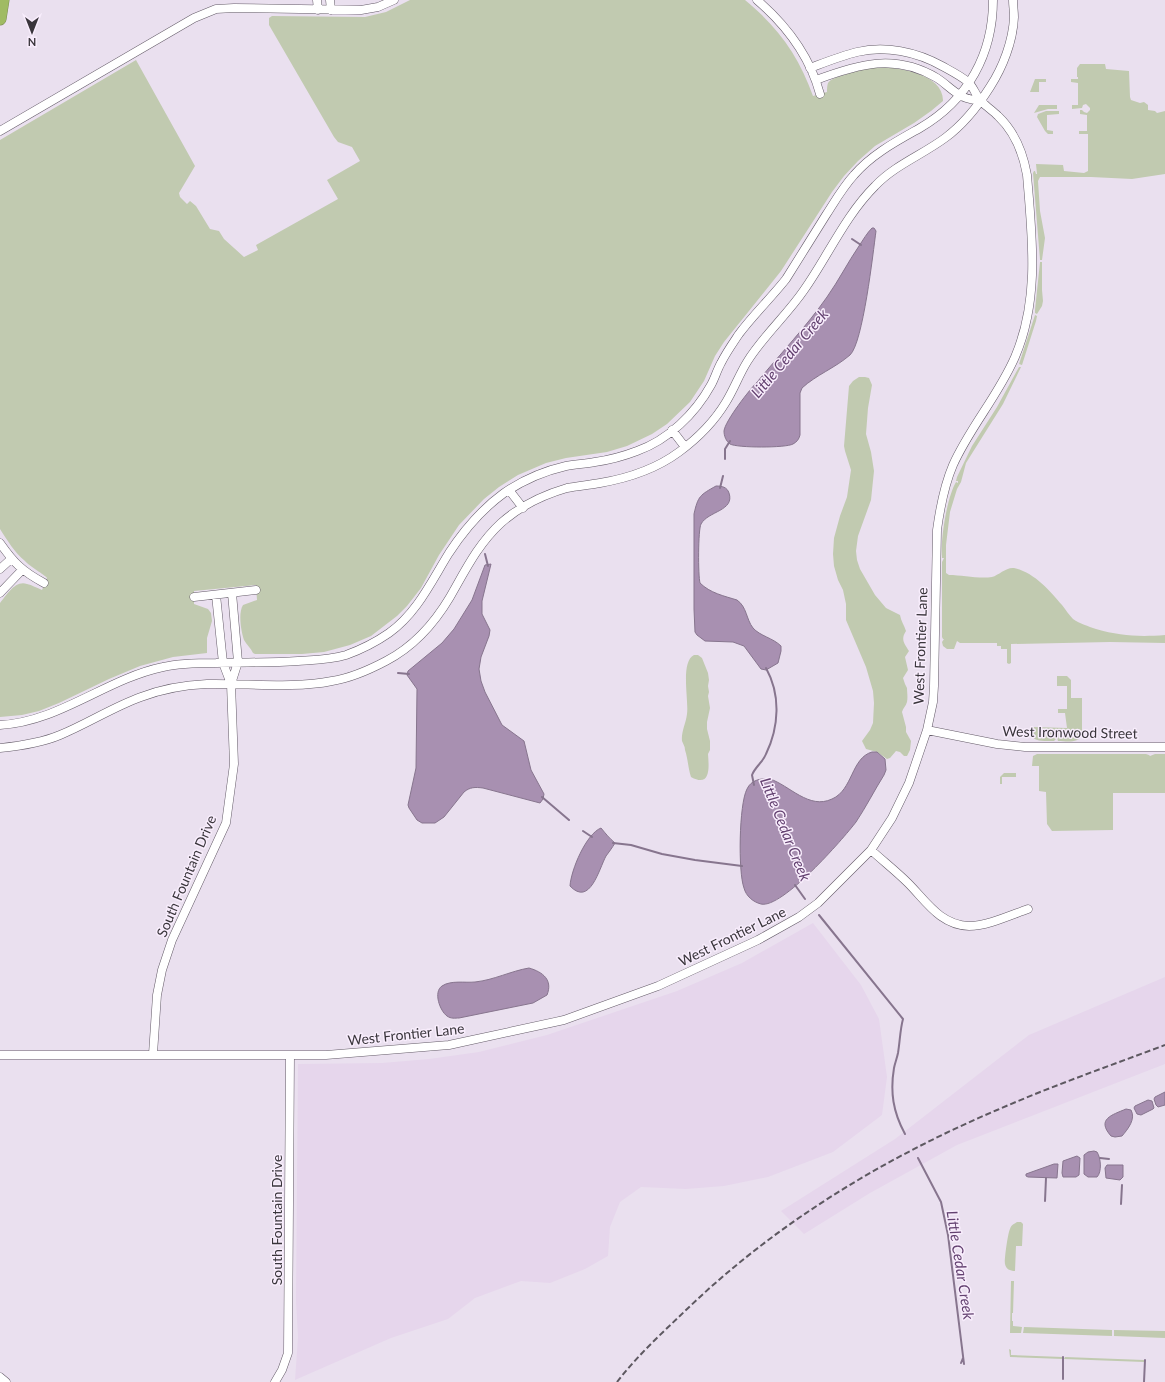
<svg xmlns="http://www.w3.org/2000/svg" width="1165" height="1382" font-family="Lato,sans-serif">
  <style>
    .built { fill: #e6d6ec }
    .green { fill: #c1cab0 }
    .water { fill: #a890b1; stroke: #87758e }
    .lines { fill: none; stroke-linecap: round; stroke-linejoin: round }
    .stream { stroke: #87758e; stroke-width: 2 }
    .minor-casing { stroke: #645b68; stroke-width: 9 }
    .highway-casing { stroke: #7c8c55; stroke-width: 13 }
    .minor { stroke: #fff; stroke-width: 8 }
    .highway { stroke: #a0bb63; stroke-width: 12 }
    .rail { stroke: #5d5860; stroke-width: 2; stroke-dasharray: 6 3; stroke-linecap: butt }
    .labels { text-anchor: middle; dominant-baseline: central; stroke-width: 3; stroke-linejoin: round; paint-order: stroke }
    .street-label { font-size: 14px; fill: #39353b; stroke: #f8edfc }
    .water-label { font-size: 15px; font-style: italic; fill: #634170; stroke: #f8edfc }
  </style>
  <rect width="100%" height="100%" fill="#eae0ef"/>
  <path class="built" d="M 813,923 L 861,985 L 879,1019 L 887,1077 L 882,1115 L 833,1152 L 768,1177 L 724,1186 L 686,1189 L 641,1187 L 620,1202 L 610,1227 L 608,1256 L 585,1269 L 550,1283 L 521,1281 L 475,1298 L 448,1319 L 391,1338 L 295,1380 L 298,1337 L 296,1301 L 298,1064 L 382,1063 L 429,1059 L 479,1052 L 547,1035 L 677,991 L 742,963 Z
    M 1165,977 L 1165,1064 L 957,1145 L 870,1193 L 804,1234 L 781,1211 L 895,1139 L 1029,1035 Z"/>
  <path class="green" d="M 410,0 L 745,0 C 778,27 799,56 813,96 L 827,92 C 827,89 827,86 828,83 C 831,79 837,77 841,76 C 853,71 866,68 878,67 C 898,67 944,74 943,101 L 931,111 L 914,123 L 875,146 L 858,161 L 844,176 L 832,192 L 781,271 L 724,342 L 715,356 L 704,381 L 690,402 L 667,424 L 652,434 L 627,446 L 607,452 L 566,458 L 546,463 L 518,475 L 499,487 L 484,499 L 459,525 L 439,555 L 421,588 L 407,606 L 397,616 L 371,636 L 350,645 L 324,652 L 302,654 L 255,654 L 253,653 C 251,648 246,644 244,640 C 241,631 238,613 243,605 L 257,600 L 256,585 L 194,591 L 194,604 L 208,609 L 211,613 L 212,621 L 207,638 L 207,653 L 173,657 L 140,666 L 109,679 L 59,703 L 39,711 L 22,715 L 0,717 L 0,603 C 7,595 15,580 27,584 C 32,585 37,588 42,590 L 47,578 C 45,575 29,566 25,561 C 15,553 7,540 0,529 L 0,140 L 136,60 L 195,166 L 179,193 L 180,197 L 187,204 L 190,201 L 196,206 L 210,229 L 219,231 L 224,239 L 244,257 L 258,250 L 256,245 L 338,199 L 327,180 L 360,161 L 352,147 L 338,142 L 334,137 L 269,25 L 269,18 L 272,16 L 365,17 L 386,12 Z
    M 1080,64 L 1105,64 L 1106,69 L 1129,71 L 1130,97 L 1131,100 L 1140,103 L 1144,102 L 1148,105 L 1148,110 L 1155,111 L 1157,113 L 1165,111 L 1165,174 L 1132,179 L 1091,177 L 1040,177 L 1038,181 L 1040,211 L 1045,238 L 1042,260 L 1040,260 L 1033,173 L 1034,171 L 1035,171 L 1036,174 L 1037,174 L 1036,164 L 1063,165 L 1064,171 L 1084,173 L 1088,171 L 1088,134 L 1079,134 L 1079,131 L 1087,131 L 1087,115 L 1080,114 L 1080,110 L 1082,110 L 1084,112 L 1087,113 L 1090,110 L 1090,108 L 1086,104 L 1083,105 L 1082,108 L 1072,109 L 1072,105 L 1078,105 L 1078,83 L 1071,82 L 1071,79 L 1078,79 L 1078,77 L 1077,77 L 1077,68 Z
    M 1035,79 L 1046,79 L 1046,82 L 1039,82 L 1039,92 L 1030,92 Z
    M 1039,105 L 1057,105 L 1057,109 L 1048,109 L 1034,113 Z
    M 1046,111 L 1059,111 L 1059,114 L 1047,115 L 1047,130 L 1053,131 L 1053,134 L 1048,134 L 1045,131 L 1037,117 L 1038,114 Z
    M 1040,262 L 1042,262 L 1042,290 L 1043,301 L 1042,306 L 1037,314 L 1035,313 L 1035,310 Z
    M 1035,315 L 1037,316 L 1036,321 L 1022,365 L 1019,364 L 1020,361 Z
    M 1019,367 L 1021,367 L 1003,404 L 971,455 L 966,463 L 961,482 L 957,489 L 950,512 L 946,545 L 946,573 L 949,575 C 962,575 979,579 992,577 C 999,575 1006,567 1014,568 C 1034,572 1050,591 1062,605 C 1066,610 1069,615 1073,619 C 1080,624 1088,626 1096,629 C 1120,636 1140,637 1165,635 L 1165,643 L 1110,642 L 1011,644 L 1011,663 L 1009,664 L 1007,663 L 1007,649 L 1001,649 L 1001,646 L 997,646 L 997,643 L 960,643 L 957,641 L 954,649 L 947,649 L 943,646 L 942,642 L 944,639 L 943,639 L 942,637 L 942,562 L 944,558 L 942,558 C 940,541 947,497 956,482 L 958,483 L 958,481 L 956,481 L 957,477 L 972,446 L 997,407 Z
    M 859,377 L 865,377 L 869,378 L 872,385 L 868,408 L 866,434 L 871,452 L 874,471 L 871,500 L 858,536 L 856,551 L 857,560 L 860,569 L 875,595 L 886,608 L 900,615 C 901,621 904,625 906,631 C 900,640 905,644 909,651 L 905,657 L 908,670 L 903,678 L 905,684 L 907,688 C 907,692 908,697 907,702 C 906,706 903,708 902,712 L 906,727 L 906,732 L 911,741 L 910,750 L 907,756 L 904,756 L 900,752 L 896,751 L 890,758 L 887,759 L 877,752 L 866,749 L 862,741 L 870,730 L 873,723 L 874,703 L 873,691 L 866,667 L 846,620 L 846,604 L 843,590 L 838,580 L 834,566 L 833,554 L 834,538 L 840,516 L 847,497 L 851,470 L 845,451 L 844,446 L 849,386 L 853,381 Z
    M 694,655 L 698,655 L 702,658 L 708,673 L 709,680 L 708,686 L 709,692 L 708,696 L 710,708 L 707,722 L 707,729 L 710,741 L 710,750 L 708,754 C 709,767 711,788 691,777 C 688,768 688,759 685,750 C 685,746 683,744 682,741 C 681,732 686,723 687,714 C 689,700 680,662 694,655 Z
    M 1057,676 L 1067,676 L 1071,680 L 1071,698 L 1082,698 L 1082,735 C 1078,744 1066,741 1058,741 L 1057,738 L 1054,741 C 1044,741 1026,743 1033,727 L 1067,728 L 1065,713 L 1058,713 L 1058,709 L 1067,709 L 1067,686 L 1057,686 Z
    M 1037,754 L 1146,754 L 1149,755 L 1150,756 L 1155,754 L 1165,754 L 1165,793 L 1113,793 L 1113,830 L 1052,831 L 1047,824 L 1046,792 L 1039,791 L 1039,766 L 1032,766 L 1033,756 Z
    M 1004,773 L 1016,773 L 1016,777 L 1002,777 L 1002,784 L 1000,784 L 1000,777 Z
    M 1017,1222 L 1021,1222 L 1023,1224 L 1022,1246 L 1016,1246 L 1015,1271 C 1010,1271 1006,1269 1005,1264 C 1004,1261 1008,1232 1010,1229 C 1011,1225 1014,1224 1017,1222 Z
    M 1011,1281 L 1014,1281 L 1013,1313 L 1012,1313 L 1012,1321 L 1013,1321 L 1013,1326 L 1022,1327 L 1021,1333 L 1010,1333 Z
    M 1024,1327 L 1112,1330 L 1112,1336 L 1023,1333 Z
    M 1114,1330 L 1165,1331 L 1165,1338 L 1114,1336 Z
    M 1009,1349 L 1011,1350 L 1011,1355 L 1063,1357 L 1063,1359 L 1010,1357 Z
    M 1065,1357 L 1144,1360 L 1144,1362 L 1064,1359 Z"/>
  <path class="water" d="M 872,228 L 874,228 L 876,231 C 873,253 863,343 850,355 C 835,368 816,375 802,388 L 800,393 L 800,435 C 799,439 797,442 793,444 C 786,448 737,448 730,444 C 726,441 724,436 724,431 C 725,421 750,389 758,381 C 781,353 806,327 827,297 C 839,280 848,262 859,246 C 863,240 867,233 872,228 Z
    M 716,486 C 722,486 727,487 729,493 C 735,511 708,511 701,524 C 698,530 698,575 700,583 C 710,593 724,596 737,600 C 747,607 746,619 753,628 C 760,636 773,638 781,646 L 781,651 L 778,663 L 766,670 L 761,669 L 744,646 L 733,642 L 705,641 L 697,635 L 695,632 L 694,609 L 694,514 C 698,496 700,495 716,486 Z
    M 491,564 L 482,601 L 482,614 L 490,630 L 489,636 L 481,657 L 479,669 L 481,681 L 485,692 L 502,725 L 524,741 L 531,770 L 544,794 L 543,799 L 540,803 L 483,788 C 475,787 470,787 464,792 L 444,817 L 435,823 L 422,823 L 417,820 L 409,808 L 408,805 L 416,768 L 417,689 L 407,675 L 408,671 L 442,643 L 454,629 L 472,600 L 485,565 Z
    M 872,752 L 877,752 L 885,759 L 886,770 L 884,775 C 874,791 866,807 856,822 C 843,839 782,909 761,904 C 753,902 746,896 744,888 C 738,872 739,804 747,789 C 751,780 761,778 770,779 C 789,785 809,810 832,799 C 853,790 851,758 872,752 Z
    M 601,828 C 606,834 609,838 615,843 C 612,848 609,852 606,856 C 599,869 590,907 570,886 C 571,870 586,834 601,828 Z
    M 529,968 C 543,972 553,980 547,995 L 533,1003 L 459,1018 C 455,1018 451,1019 447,1016 C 440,1011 433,992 442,986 C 451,980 465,983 475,982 C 494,980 511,971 529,968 Z
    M 1165,1092 L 1165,1105 L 1158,1107 L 1156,1105 L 1154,1099 L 1155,1097 Z
    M 1148,1100 L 1152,1101 L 1154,1108 L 1153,1109 L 1141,1115 L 1137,1114 L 1134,1108 L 1135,1106 Z
    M 1126,1109 L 1131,1110 C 1136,1119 1128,1129 1122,1136 L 1115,1137 L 1111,1136 C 1096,1119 1112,1115 1126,1109 Z
    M 1094,1151 L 1097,1152 C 1101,1158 1102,1172 1097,1177 L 1088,1177 L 1084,1174 L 1084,1155 L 1088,1152 Z
    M 1077,1156 L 1080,1158 L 1079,1175 L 1076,1177 L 1063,1177 L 1062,1173 L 1063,1161 Z
    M 1054,1164 L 1058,1164 L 1057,1178 L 1028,1177 L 1026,1176 L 1026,1174 Z
    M 1107,1165 L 1123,1165 L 1123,1177 L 1120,1180 L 1106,1178 L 1105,1168 Z"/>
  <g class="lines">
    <path class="stream" d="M 852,239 L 861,245
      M 725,459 L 725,449 L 730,441
      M 720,488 L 723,476
      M 485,554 L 488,566
      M 398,673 L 409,674
      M 754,785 L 752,775 C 755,767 763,762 766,754 C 779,727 781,695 766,668
      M 542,797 L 569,820
      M 583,831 L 592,837
      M 613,843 L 631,845 L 662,854 L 695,860 L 742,866
      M 795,885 L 805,899
      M 819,915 L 903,1019 C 900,1030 900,1041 898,1053 C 897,1058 895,1063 894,1068 C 890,1092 893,1112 905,1134
      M 918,1158 L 941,1202 L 948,1235 L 964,1364
      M 1100,1158 L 1109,1159
      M 1045,1201 L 1046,1178
      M 1121,1204 L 1122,1185
      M 961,1363 L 963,1358
      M 1063,1379 L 1063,1357
      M 1144,1382 L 1145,1360"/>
    <g class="minor-casing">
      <path id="minor" d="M 317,0 L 318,10
        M 330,0 L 331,10
        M 757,0 C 786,25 810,57 820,94
        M 816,80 C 859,64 895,53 937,78 C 945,83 952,91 960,95 C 965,99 974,100 980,101
        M 0,131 L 194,18 L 216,9 L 234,8 L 361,10 L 378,7 L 394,0
        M 672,430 L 685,447
        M 509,490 L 523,508
        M 0,543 C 14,563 22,571 44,583
        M 0,569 L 11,559
        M 0,593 L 22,570
        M 216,595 L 223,663 L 231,684
        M 194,597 L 256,590
        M 0,725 C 59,722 106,679 163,667 C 180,663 198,663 216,663 C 243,662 270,663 298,661 C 314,660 330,660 346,655 C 360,650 376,642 389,633 C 417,613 431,582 449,553 C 464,530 482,509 504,493 C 523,480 544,471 566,466 C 576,464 585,464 595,462 C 609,460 624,456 637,451 C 668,440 695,414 711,385 C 715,378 717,370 721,363 C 726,353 733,343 739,334 C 753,315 771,298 786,279 C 799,258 813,236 826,215 C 835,201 843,187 854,175 C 872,154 897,141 920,128 C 968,100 993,54 993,0
        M 927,730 L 997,744 L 1025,747 L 1165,747
        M 0,748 C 20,746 41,743 60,735 C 87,724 113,707 141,697 C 162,689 184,685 207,684 C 247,683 293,689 332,681 C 351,678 369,670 386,661 C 413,647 434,624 450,597 C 465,571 478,544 501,523 C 520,506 543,495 567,488 C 578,486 589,485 600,483 C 629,478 656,469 679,452 C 698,438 714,422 726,402 C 734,389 739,375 747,362 C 763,336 787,315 804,290 C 828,256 845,216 875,186 C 895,165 922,155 945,138 C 964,124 978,106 990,87 C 1003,67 1013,41 1014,17 C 1014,11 1013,6 1013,0
        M 871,850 C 883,861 896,871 908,883 C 926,901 940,925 969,926 C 987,926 1011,915 1028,909
        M 153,1054 L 157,995 L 162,970 L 172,940 L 226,823 L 234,764 L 231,684 L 238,662 L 232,593
        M 0,1055 L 326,1055 L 449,1045 L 564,1020 L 658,986 L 758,940 L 799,917 L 818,903 L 871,850 L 892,818 L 909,783 L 927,730 L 933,702 L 934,686 L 937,530 C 940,508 944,486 953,465 C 970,427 998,396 1015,357 C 1040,299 1032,236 1027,175 C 1023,152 1015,132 998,116 C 993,111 987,107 982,102 C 976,97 974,87 968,82 C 961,76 951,71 942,66 C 917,52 885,45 857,52 C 841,56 826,62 810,68
        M 0,1377 L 6,1382
        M 275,1382 L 282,1370 L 288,1353 L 290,1055"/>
    </g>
    <g class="highway-casing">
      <path id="highway" d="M 0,19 L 3,0"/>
    </g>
    <use href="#minor" class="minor"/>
    <use href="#highway" class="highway"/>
    <path class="rail" d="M 617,1382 C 637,1356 662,1333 685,1311 C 775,1224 882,1159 997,1110 C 1052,1086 1109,1066 1165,1045"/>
  </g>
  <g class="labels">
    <g class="street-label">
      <text transform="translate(920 646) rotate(-88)">West Frontier Lane</text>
      <text transform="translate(1070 732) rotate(1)">West Ironwood Street</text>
      <text transform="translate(186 876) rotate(-67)">South Fountain Drive</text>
      <text transform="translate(732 936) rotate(-26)">West Frontier Lane</text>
      <text transform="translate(406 1034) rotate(-6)">West Frontier Lane</text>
      <text transform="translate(276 1220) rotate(-90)">South Fountain Drive</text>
    </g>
    <g class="water-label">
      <text transform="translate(789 353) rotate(-50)">Little Cedar Creek</text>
      <text transform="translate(786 829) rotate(68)">Little Cedar Creek</text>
      <text transform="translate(961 1265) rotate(81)">Little Cedar Creek</text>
    </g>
  </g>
  <g transform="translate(32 32) rotate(180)" stroke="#f8edfc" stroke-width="3" paint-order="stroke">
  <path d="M0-3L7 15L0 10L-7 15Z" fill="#39353b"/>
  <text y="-6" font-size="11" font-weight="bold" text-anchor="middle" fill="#39353b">N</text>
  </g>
</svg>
